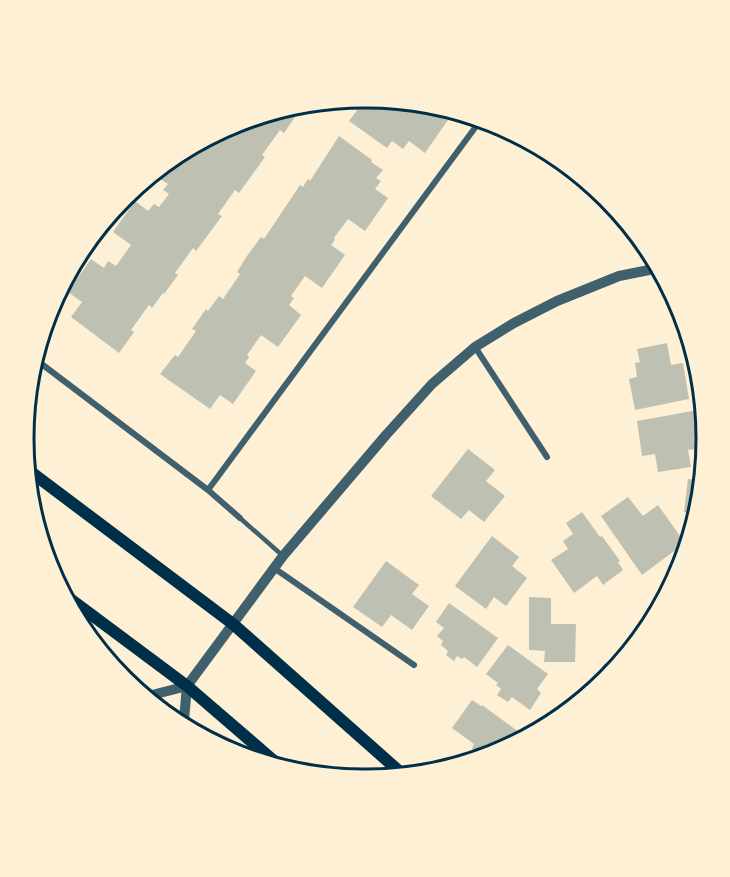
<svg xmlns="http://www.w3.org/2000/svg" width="730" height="877" font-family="'DejaVu Sans',sans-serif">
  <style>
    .building { fill: #bec0b2 }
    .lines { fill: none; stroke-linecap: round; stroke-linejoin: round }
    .service { stroke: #3f606c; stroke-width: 4.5 }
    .minor { stroke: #3f606c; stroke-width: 6 }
    .tertiary { stroke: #3f606c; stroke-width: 10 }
    .secondary { stroke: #003049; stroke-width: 12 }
    .rim { fill: none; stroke: #003049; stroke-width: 3 }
  </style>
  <rect width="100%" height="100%" fill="#fdf0d5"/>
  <path class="building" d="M 373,99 L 436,112 L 448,120 L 425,153 L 409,141 L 403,149 L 392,141 L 387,148 L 349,121 L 364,101 L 369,104 Z
    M 293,112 L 297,114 L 284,133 L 280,130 L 262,155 L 265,157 L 239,193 L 235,190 L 218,214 L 222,216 L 196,251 L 193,248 L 175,273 L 178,275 L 164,294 L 163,293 L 152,308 L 149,305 L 131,330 L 134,332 L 119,353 L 71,317 L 82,302 L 68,292 L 91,259 L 104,268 L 108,261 L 116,266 L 131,245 L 113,232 L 135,201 L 148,211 L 154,204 L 159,207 L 169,194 L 163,190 L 168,184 L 156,176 L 199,147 L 202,149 L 208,141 L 235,123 Z
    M 339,136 L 372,160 L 371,162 L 383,170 L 376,178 L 381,181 L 375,189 L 388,198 L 365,231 L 348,219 L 334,238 L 335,240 L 331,245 L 345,255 L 322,288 L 305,276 L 291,296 L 294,298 L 289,305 L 301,315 L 278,347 L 261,335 L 247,355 L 249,357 L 245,363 L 256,371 L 233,404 L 220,395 L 210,409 L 160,374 L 175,355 L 178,357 L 196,331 L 192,329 L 206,309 L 208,311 L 219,296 L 223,299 L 240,274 L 237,272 L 247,256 L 261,237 L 264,239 L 300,185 L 303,187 L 308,179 L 310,181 Z
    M 667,343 L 671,365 L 683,363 L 689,399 L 635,410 L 629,379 L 637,377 L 635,363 L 640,362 L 637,349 Z
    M 698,410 L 704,448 L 688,450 L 691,467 L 658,472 L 655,454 L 642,456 L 637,421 Z
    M 468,449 L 495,470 L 486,481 L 505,496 L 484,522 L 469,510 L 461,519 L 431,496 Z
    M 688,479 L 698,480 L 691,513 L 684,512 Z
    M 628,497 L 643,516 L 658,505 L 685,543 L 642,575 L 601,516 Z
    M 582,512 L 600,537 L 602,536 L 620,561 L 618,562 L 623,570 L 603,585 L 597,576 L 574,593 L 551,560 L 568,549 L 563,541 L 573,534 L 566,523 Z
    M 492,536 L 519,557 L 512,566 L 527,578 L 506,606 L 494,597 L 486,609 L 455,586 Z
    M 386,561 L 419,585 L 412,594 L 429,606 L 412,630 L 391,615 L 382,627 L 353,607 Z
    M 529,597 L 551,598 L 551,624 L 576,624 L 575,662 L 544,662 L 545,651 L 529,650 Z
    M 449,603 L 498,638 L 477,667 L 464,657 L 462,659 L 457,656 L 454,661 L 446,655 L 448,651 L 441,645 L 443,641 L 437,636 L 444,628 L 436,622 Z
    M 508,645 L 548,674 L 537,689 L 541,693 L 530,710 L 512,697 L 508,702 L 497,695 L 501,689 L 496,685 L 498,683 L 486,674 Z
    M 605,663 L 613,669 L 606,680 L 583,695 Z
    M 472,700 L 481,706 L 482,705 L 523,735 L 495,754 L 483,756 L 472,748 L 474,744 L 452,728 Z"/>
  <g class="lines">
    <path class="service" d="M 240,518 L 283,556"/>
    <path class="minor" d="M 475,347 L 547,457
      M 39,362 L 208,490 L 240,518
      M 208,490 L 480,121
      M 274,568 L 414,665"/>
    <path class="tertiary" d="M 148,696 L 187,686
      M 184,720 L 187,686 L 283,556 L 386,435 L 432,384 L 475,347 L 514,323 L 557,301 L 619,276 L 654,269"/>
    <path class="secondary" d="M 31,472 L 233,624 L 400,772
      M 69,598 L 187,686 L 274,761"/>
  </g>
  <path d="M0 0H730V877H0ZM364 108H366A330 330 0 0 1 696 438V439A330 330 0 0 1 366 769H364A330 330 0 0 1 34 439V438A330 330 0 0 1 364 108Z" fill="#fdf0d5" fill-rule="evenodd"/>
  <path class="rim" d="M364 108H366A330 330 0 0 1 696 438V439A330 330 0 0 1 366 769H364A330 330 0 0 1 34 439V438A330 330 0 0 1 364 108Z"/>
</svg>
